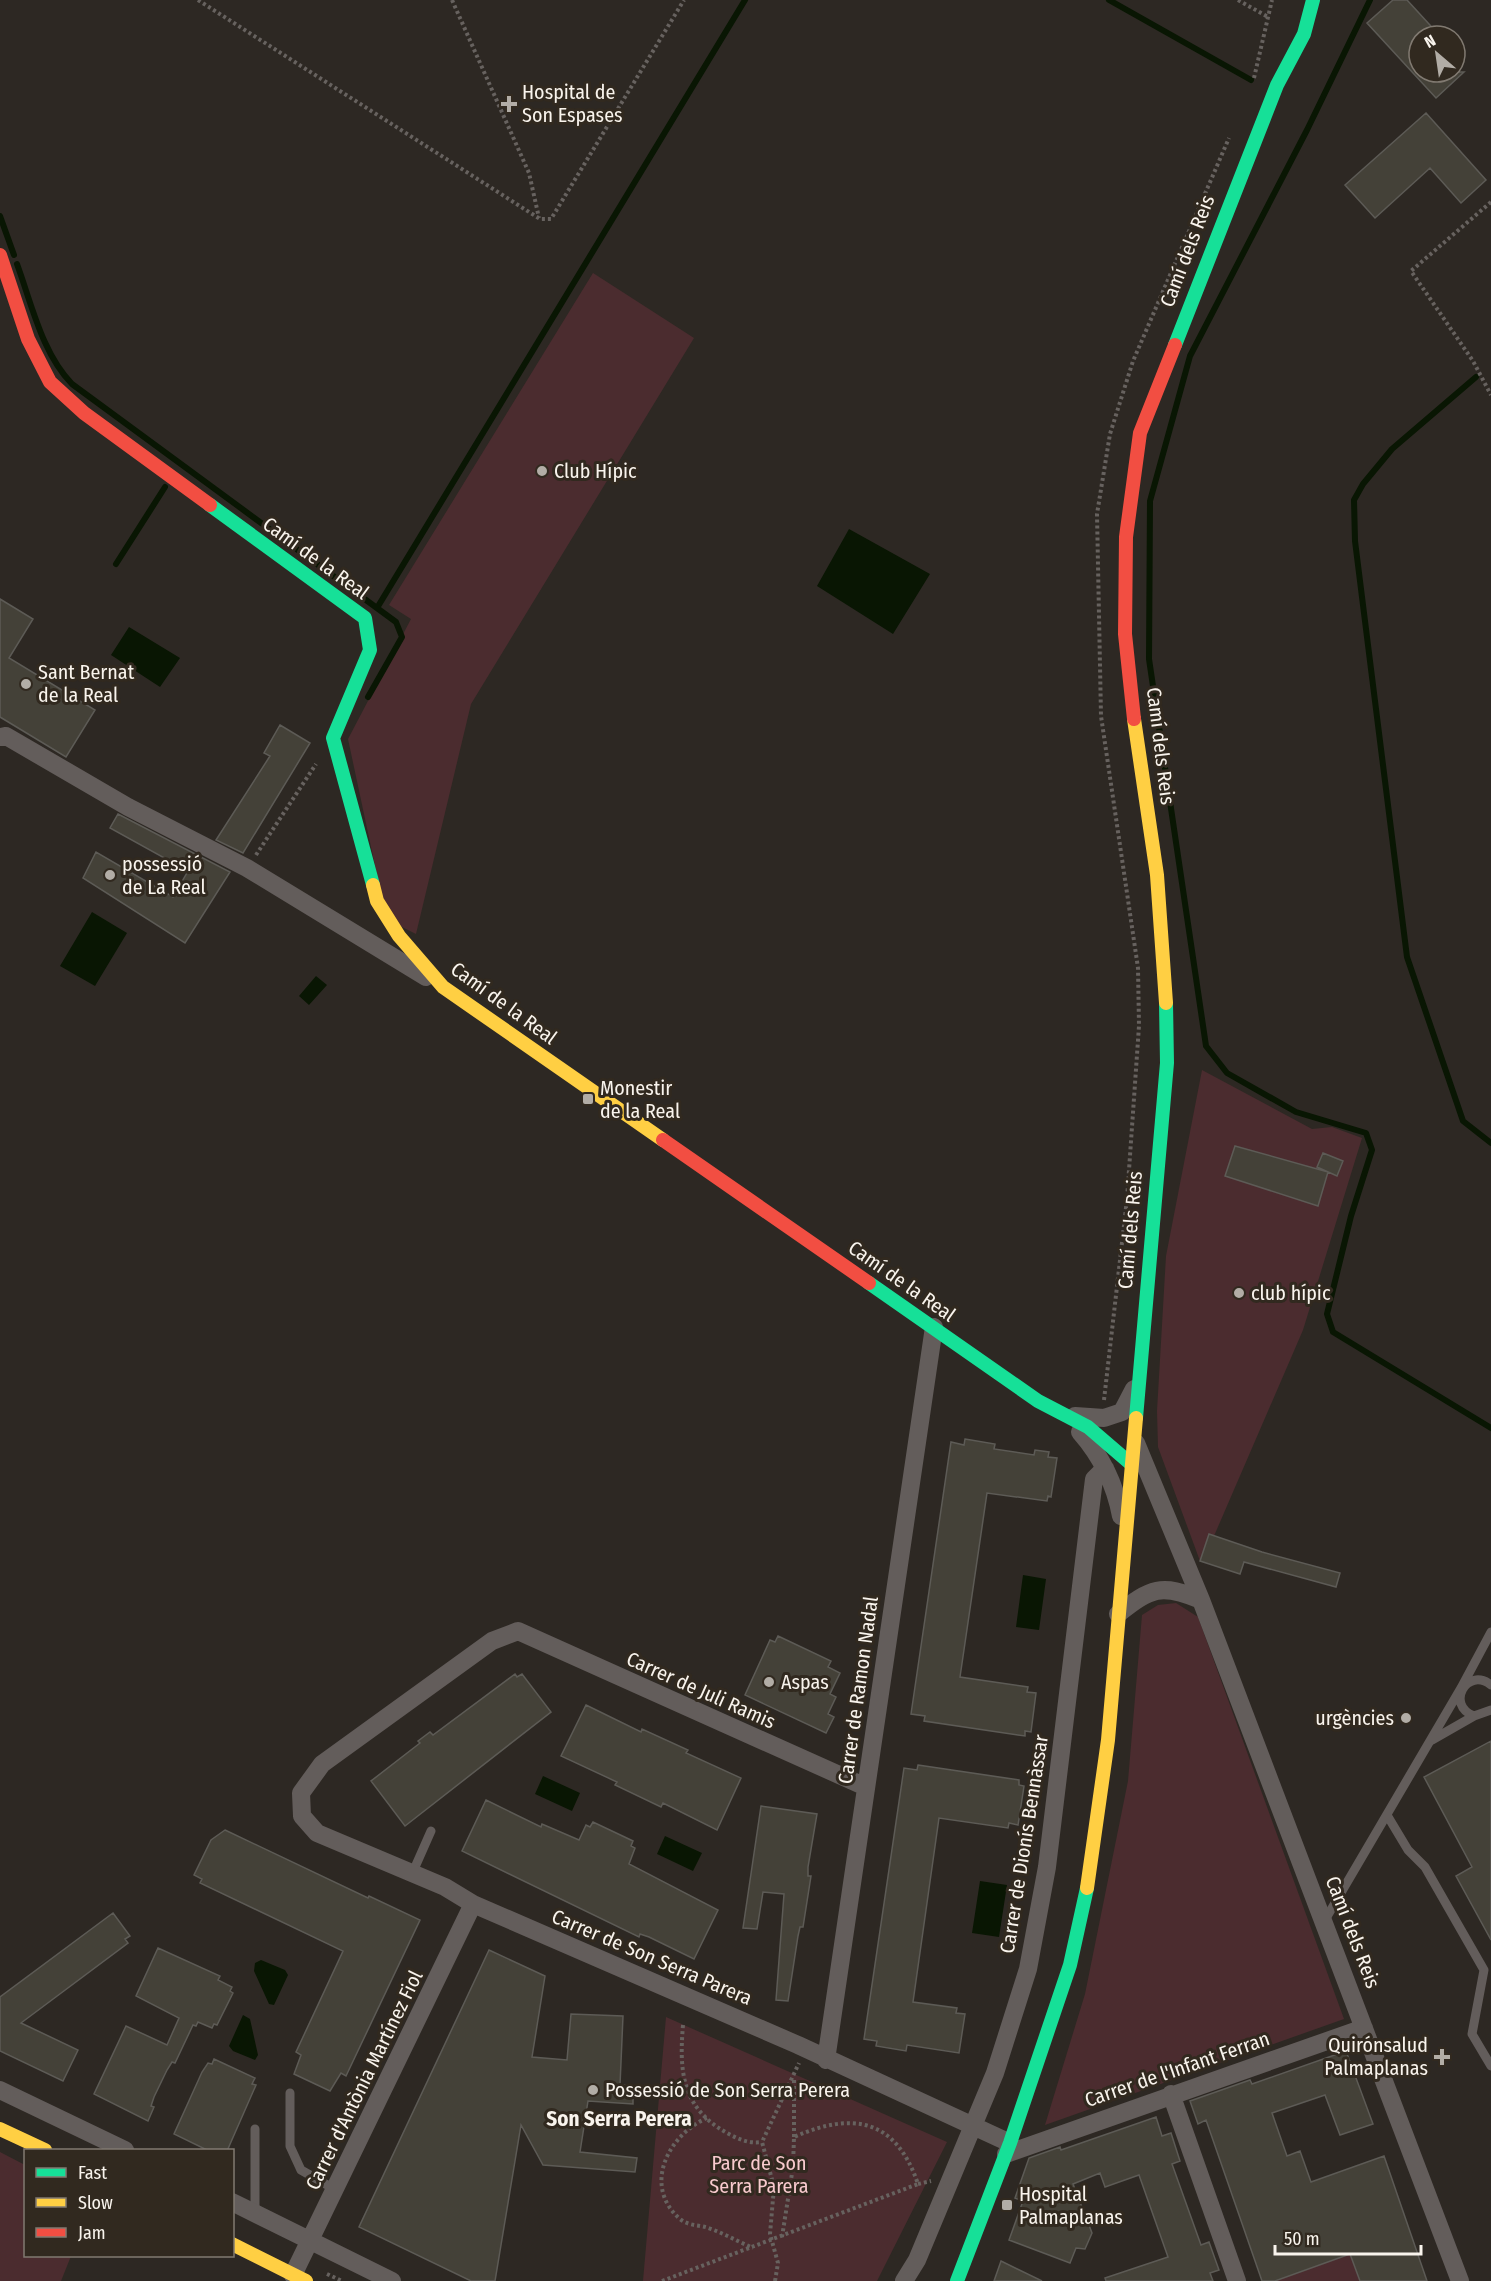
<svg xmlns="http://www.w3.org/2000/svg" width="1491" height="2281" font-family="'Fira Sans Condensed',sans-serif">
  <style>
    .green { fill: #4b2c2f }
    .water { fill: #091603 }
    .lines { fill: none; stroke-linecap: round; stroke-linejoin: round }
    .stream { stroke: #091603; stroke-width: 6 }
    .building { fill: #444138; stroke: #5d5b56; stroke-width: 1.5 }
    .path { stroke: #67625f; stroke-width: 4; stroke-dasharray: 3 3; stroke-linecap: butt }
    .lane { stroke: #635d5b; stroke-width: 9 }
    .street { stroke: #635d5b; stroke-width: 18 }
    .fast { stroke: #16e098; stroke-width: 14 }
    .slow { stroke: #ffcf43; stroke-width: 14 }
    .jam { stroke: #f24e42; stroke-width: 14 }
    .poi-dot { fill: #b2ada6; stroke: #31291f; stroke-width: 2 }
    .labels { text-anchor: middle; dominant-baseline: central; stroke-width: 6; stroke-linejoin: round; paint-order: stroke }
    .poi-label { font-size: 20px; fill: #f9f4ed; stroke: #31291f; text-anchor: start }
    .street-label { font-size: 20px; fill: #f9f4ed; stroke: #31291f }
    .park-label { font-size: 20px; fill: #f8cace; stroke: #31291f }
    .neighbourhood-label { font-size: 21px; font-weight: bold; fill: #f9f4ed; stroke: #31291f }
  </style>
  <rect width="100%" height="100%" fill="#2d2823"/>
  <path class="green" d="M 593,273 L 694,338 L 471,704 L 416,934 L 400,926 L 383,903 L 348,739 L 411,619 L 389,605 Z
    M 1202,1070 L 1312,1129 L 1332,1127 L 1362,1138 L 1303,1330 L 1214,1536 L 1209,1535 L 1200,1561 L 1158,1447 L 1157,1411 L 1166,1256 Z
    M 1176,1603 L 1198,1617 L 1344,2019 L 1045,2125 L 1085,1994 L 1128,1781 L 1142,1615 L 1158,1605 Z
    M 666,2017 L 947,2142 L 877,2281 L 643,2281 Z
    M 0,2152 L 25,2165 L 26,2256 L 71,2256 L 61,2281 L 0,2281 Z
    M 1350,2254 L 1360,2281 L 1275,2281 Z"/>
  <path class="water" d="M 849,529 L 930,574 L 893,634 L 817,586 Z
    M 129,627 L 180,658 L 160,687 L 111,655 Z
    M 92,912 L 127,933 L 95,986 L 60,966 Z
    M 316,976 L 327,985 L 309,1005 L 299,996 Z
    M 1023,1575 L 1046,1579 L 1039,1630 L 1016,1627 Z
    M 543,1776 L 580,1793 L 572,1811 L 535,1794 Z
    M 665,1836 L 702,1853 L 693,1871 L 657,1854 Z
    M 980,1881 L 1007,1885 L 999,1937 L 972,1933 Z
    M 261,1960 L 285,1970 L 288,1975 L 274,2005 L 269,2004 L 254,1971 L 255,1963 Z
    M 243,2015 L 250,2019 L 258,2055 L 255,2060 L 233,2051 L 229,2046 Z"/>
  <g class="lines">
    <path class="stream" d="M 1109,0 L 1251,80
      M 1370,0 L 1307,130 L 1190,356 L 1150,501 L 1149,659 L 1206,1046 L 1227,1073 L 1296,1112 L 1366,1133 L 1372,1150 L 1351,1216 L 1327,1314 L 1333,1332 L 1491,1428
      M 0,216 L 14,255
      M 17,264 C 32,305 42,353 72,384 L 396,622 L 402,637 L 368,697
      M 1476,377 L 1392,449 L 1363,484 L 1354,500 L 1355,541 L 1407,957 L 1463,1121 L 1491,1143
      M 116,564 L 165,487
      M 377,608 L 745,0"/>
  </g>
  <path class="building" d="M 1393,0 L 1407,0 L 1440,36 L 1419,36 L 1419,72 L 1464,72 L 1436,98 L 1367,23 Z
    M 1426,113 L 1486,180 L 1461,203 L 1430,168 L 1375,218 L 1345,185 Z
    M 0,599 L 33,619 L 9,658 L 95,710 L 66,757 L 0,717 Z
    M 280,725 L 310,743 L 243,853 L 216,840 L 270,756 L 264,753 Z
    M 118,814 L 230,872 L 185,943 L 83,878 L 96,852 L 173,897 L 188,871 L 110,828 Z
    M 1235,1146 L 1328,1172 L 1318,1206 L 1225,1176 Z
    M 1323,1153 L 1343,1161 L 1337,1176 L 1317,1167 Z
    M 965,1439 L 995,1444 L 994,1449 L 1034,1455 L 1035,1450 L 1049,1452 L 1048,1457 L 1057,1458 L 1051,1497 L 1048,1496 L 1047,1501 L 987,1493 L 960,1677 L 1028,1687 L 1027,1692 L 1036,1693 L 1031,1732 L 1025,1731 L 1025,1736 L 924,1721 L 925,1716 L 911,1714 L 951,1442 L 964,1445 Z
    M 1209,1534 L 1262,1552 L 1340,1573 L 1336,1587 L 1244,1562 L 1240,1574 L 1200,1561 Z
    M 778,1636 L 831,1661 L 828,1667 L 840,1673 L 830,1694 L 836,1697 L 828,1714 L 834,1717 L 826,1733 L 745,1695 L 770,1640 L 775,1642 Z
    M 515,1674 L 517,1677 L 522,1674 L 551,1712 L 405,1826 L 371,1781 L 420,1743 L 418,1741 L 430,1732 L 433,1735 Z
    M 586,1705 L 641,1732 L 642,1729 L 688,1750 L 686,1753 L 741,1778 L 717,1830 L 663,1803 L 661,1807 L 615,1785 L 617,1782 L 561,1756 Z
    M 1491,1741 L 1491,1940 L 1456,1876 L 1472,1867 L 1424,1777 Z
    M 918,1765 L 1019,1780 L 1019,1785 L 1024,1786 L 1018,1825 L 1009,1823 L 1008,1828 L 939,1818 L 913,2002 L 957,2008 L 956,2013 L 965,2014 L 959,2053 L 907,2045 L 906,2051 L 876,2046 L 877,2041 L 864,2039 L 904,1768 L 917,1770 Z
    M 486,1800 L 541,1827 L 542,1824 L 579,1840 L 586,1825 L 590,1827 L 593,1822 L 633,1841 L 631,1846 L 635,1848 L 629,1864 L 718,1910 L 694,1959 L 649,1937 L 640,1934 L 639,1937 L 462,1851 Z
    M 761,1806 L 817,1814 L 808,1867 L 808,1876 L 811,1876 L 803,1927 L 800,1927 L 798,1936 L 788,2001 L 776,2000 L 784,1894 L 763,1892 L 757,1929 L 743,1928 Z
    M 225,1830 L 368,1898 L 369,1896 L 420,1920 L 346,2076 L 341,2073 L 330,2091 L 294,2074 L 301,2055 L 296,2052 L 343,1951 L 200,1883 L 202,1879 L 194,1875 L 211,1840 Z
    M 113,1913 L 130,1936 L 125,1939 L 128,1943 L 21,2023 L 78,2050 L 63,2081 L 0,2051 L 0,1997 Z
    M 158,1948 L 220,1976 L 218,1980 L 232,1987 L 230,1991 L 233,1993 L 217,2025 L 214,2024 L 212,2028 L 198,2022 L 196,2026 L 193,2025 L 175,2063 L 172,2062 L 167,2070 L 154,2097 L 151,2106 L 154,2107 L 148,2121 L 94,2094 L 126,2026 L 167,2045 L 179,2018 L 136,1996 Z
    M 489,1950 L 545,1976 L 532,2057 L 567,2060 L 571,2014 L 623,2016 L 620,2085 L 633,2086 L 633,2104 L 588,2101 L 580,2152 L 637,2158 L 635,2172 L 543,2165 L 521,2125 L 495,2281 L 471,2281 L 359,2227 Z
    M 1346,2051 L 1373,2124 L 1340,2135 L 1325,2095 L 1272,2113 L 1287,2156 L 1300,2151 L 1311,2182 L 1384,2156 L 1427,2281 L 1360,2281 L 1350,2254 L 1275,2281 L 1262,2281 L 1206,2120 L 1198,2124 L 1190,2101 L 1250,2080 L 1252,2084 Z
    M 214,2059 L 255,2078 L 252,2084 L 256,2085 L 227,2151 L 209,2151 L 174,2134 L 202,2072 L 208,2063 L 212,2064 Z
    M 1156,2117 L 1162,2136 L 1171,2133 L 1180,2161 L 1172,2164 L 1201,2245 L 1209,2242 L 1219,2270 L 1210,2273 L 1213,2281 L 1106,2281 L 1105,2278 L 1168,2257 L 1139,2175 L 1105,2187 L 1100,2173 L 1073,2184 L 1092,2233 L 1085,2249 L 1076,2248 L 1070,2263 L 1009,2240 L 1023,2201 L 1015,2198 L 1029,2158 L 1060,2147 L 1061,2150 Z
    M 1001,2261 L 1042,2281 L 994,2281 Z"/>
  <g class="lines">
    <path class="path" d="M 198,0 L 540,219 L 551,219 L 684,0
      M 452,0 L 529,173 L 539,218
      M 1238,0 L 1268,17
      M 1254,78 L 1272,0
      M 1491,202 L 1411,271 L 1473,361 L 1491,395
      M 256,855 L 316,764
      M 1104,1400 L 1127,1199 L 1139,1026 L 1138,968 L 1101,716 L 1097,514 L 1110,434 L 1133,361 L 1229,138
      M 683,2025 C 679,2072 682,2108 727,2133 C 738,2139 749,2144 762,2142
      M 707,2118 C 668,2135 642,2186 680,2219 C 690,2227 700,2224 711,2229 C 725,2234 739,2242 753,2248
      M 794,2137 L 794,2078
      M 918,2184 L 931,2181
      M 327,2274 L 342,2281
      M 662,2281 L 918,2184 C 896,2119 853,2111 794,2137 L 793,2167 L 782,2237
      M 775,2281 L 778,2263 L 770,2234 L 774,2187 L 762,2142 L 799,2063"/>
    <path class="lane" d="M 1491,1685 C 1467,1666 1445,1705 1474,1716 L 1491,1710
      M 1432,1740 L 1474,1716
      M 1387,1815 L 1408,1850 L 1425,1867 L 1484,1970 L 1472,2034 L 1491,2066
      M 412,1874 L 431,1831
      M 1325,1920 L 1461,1688 L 1491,1632
      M 290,2093 L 290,2146 L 301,2170 L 336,2190
      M 255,2129 L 255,2213"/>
    <path class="street" d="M 0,737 L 6,736 L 128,807 L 247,868 L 426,977
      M 1075,1416 L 1104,1418 L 1122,1412 L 1134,1389
      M 1080,1432 C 1102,1457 1115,1484 1121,1516
      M 1136,1443 L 1201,1600 L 1460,2281
      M 1118,1614 C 1151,1588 1161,1583 1201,1600
      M 866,1787 L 518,1631 L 492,1641 L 322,1764 L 301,1793 L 302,1816 L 317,1833 L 445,1887 L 473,1904 L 798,2045 L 1010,2143
      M 826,2060 L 934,1327
      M 0,2090 L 125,2150
      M 1171,2094 L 1237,2281
      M 1006,2154 L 1364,2028
      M 232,2202 L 392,2281
      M 293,2275 L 473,1904
      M 904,2281 L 917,2260 L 995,2073 L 1028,1969 L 1047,1867 L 1094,1479 L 1105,1468"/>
    <path class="fast" d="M 1175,345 L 1277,85 L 1304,34 L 1313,0
      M 210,505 L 365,618 L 370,650 L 333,738 L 373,885
      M 869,1283 L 1038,1401 L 1088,1427 L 1131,1464
      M 1136,1418 L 1167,1063 L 1166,1003
      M 957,2281 L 1010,2143 L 1070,1965 L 1087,1888"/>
    <path class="slow" d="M 1134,719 L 1157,875 L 1166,1003
      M 373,885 L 377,901 L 399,936 L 443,987 L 663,1140
      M 1087,1888 L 1108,1740 L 1136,1418
      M 0,2129 L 45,2150
      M 232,2244 L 306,2281"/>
    <path class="jam" d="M 0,255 L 28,339 L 50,382 L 84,413 L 210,505
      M 1134,719 L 1125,634 L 1126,537 L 1140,433 L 1175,345
      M 663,1140 L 869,1283"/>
  </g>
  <g class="poi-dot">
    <path d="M506 95h6v6h6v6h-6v6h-6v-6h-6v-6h6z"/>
    <circle cx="542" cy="471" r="6"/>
    <circle cx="26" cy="684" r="6"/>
    <circle cx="110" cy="875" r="6"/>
    <rect x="582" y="1093" width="12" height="12" rx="3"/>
    <circle cx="1239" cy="1293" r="6"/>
    <circle cx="769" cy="1682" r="6"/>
    <circle cx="1406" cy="1718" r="6"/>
    <path d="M1439 2048h6v6h6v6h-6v6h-6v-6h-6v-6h6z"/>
    <circle cx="593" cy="2090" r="6"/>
    <rect x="1001" y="2199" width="12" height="12" rx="3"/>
  </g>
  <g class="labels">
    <g class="poi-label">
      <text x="522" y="92">Hospital de<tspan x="522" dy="23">Son Espases</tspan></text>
      <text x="554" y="471">Club Hípic</text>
      <text x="38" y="672">Sant Bernat<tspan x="38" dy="23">de la Real</tspan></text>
      <text x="122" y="864">possessió<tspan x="122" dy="23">de La Real</tspan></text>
      <text x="600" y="1088">Monestir<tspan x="600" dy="23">de la Real</tspan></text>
      <text x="1251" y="1293">club hípic</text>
      <text x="781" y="1682">Aspas</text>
      <text x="1394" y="1718" text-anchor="end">urgències</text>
      <text x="1428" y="2045" text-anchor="end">Quirónsalud<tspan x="1428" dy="23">Palmaplanas</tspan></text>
      <text x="605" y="2090">Possessió de Son Serra Perera</text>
      <text x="1019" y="2194">Hospital<tspan x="1019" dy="23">Palmaplanas</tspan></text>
    </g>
    <g class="street-label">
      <text transform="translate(1187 251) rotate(-69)">Camí dels Reis</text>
      <text transform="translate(316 558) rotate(36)">Camí de la Real</text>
      <text transform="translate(1161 746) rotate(83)">Camí dels Reis</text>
      <text transform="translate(504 1003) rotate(36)">Camí de la Real</text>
      <text transform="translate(1130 1230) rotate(-85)">Camí dels Reis</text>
      <text transform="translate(902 1281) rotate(35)">Camí de la Real</text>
      <text transform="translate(701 1690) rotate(24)">Carrer de Juli Ramis</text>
      <text transform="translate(858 1690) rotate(-82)">Carrer de Ramon Nadal</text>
      <text transform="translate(1024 1844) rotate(-81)">Carrer de Dionís Bennàssar</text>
      <text transform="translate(1353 1932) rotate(69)">Camí dels Reis</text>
      <text transform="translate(652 1957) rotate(23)">Carrer de Son Serra Parera</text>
      <text transform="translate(1177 2069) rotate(-19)">Carrer de l'Infant Ferran</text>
      <text transform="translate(364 2080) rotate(-64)">Carrer d'Antònia Martínez Fiol</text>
    </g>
    <g class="park-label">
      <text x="759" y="2163">Parc de Son<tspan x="759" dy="23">Serra Parera</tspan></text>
    </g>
    <g class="neighbourhood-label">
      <text x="619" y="2119">Son Serra Perera</text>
    </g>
  </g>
  <rect x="24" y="2149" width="210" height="108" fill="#31291f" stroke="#817a71" stroke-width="1.5"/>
  <rect x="36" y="2168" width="30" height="9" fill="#16e098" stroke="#817a71" stroke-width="1.5"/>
  <text x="78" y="2179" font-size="18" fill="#f9f4ed">Fast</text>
  <rect x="36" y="2198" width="30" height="9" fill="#ffcf43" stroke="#817a71" stroke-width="1.5"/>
  <text x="78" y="2209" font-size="18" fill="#f9f4ed">Slow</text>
  <rect x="36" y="2228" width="30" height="9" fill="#f24e42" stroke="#817a71" stroke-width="1.5"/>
  <text x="78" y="2239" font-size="18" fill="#f9f4ed">Jam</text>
  <g transform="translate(1437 54) rotate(331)"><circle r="28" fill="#31291f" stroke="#817a71" stroke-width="1.5"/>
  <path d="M0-4.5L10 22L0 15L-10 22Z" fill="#b2ada6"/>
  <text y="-9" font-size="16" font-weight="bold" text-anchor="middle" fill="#f9f4ed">N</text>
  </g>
  <path d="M1275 2245v9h146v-9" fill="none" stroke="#f9f4ed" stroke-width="3"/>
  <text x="1284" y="2245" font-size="18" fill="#f9f4ed" stroke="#31291f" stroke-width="4.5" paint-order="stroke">50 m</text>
</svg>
